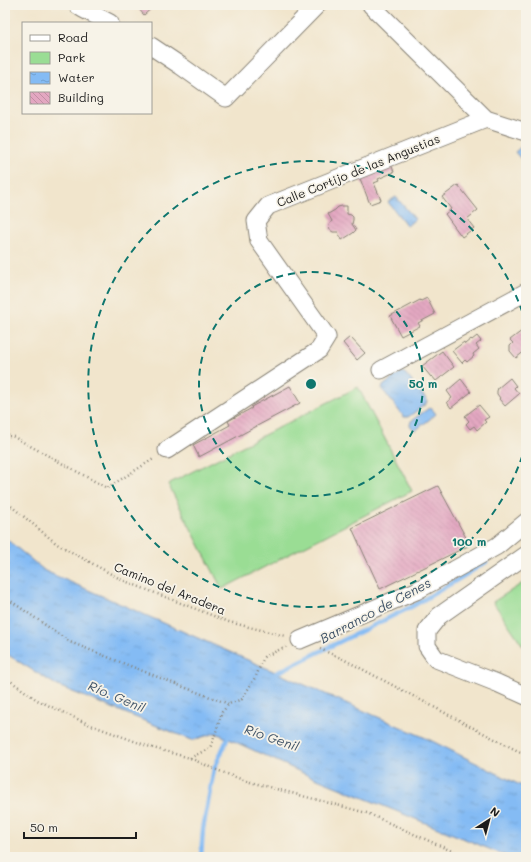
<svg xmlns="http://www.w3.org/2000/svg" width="531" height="862" font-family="Mali,sans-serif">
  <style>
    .green { fill: #9add94; stroke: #5b7c58 }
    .water { fill: url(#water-ripples); stroke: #506c88 }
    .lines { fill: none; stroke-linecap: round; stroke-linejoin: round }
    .stream { stroke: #84bbf4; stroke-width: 4.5 }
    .building { fill: url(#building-back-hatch) }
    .minor-casing { stroke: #868074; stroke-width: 19 }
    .path { stroke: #868074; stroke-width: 2.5; stroke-dasharray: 1 3; stroke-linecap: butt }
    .minor { stroke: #fff; stroke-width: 17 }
    .ring { fill: none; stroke: #0f766e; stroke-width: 2; stroke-dasharray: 7 5 }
    .labels { text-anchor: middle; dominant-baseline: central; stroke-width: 3.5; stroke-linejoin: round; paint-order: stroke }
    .street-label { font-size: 12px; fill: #1c1c1c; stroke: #f7f3e8 }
    .water-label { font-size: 13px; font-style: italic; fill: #405468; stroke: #f7f3e8 }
    .centre { fill: #0f766e; stroke: #f7f3e8; stroke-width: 2 }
    .ring-label { font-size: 12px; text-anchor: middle; font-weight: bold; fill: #0f766e; stroke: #f7f3e8; stroke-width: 3.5; stroke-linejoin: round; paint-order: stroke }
  </style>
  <defs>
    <pattern id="water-ripples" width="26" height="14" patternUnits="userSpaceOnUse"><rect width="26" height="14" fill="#84bbf4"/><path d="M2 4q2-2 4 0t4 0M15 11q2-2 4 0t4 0" fill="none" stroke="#71a0d1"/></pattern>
    <pattern id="building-back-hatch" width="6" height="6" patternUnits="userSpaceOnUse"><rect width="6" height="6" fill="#e3a7c1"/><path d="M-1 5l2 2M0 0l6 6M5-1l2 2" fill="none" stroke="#c28fa5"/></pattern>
  </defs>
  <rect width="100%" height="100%" fill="#f7f3e8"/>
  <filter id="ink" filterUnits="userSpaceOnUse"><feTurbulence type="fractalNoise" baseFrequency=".025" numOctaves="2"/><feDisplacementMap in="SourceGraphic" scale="8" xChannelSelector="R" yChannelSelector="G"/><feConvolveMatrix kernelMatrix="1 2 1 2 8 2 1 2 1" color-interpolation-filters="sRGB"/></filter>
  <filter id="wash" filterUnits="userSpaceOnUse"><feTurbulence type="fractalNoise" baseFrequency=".012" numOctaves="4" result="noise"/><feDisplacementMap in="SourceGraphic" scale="16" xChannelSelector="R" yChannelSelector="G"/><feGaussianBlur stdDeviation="0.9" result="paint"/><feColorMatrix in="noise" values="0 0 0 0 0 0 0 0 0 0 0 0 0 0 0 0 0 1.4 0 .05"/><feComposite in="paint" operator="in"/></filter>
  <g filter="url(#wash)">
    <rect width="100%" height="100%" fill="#f1e5cc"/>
    <path class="green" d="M 358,387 L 412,491 L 222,589 L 168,484 Z
      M 526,581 L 526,650 L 493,602 Z"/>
    <path class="water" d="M 522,146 L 526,151 L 526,165 L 515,152 Z
      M 396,197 L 415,219 L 407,226 L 388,202 Z
      M 401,372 L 405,373 L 427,400 L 426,404 L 408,417 L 404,417 L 382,389 L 383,386 Z
      M 429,408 L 432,409 L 436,414 L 435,415 L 416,430 L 413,429 L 410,425 L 411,421 Z
      M 5,538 L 45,571 L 428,739 L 526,788 L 526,857 L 509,857 L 305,774 L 216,733 L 192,740 L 58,686 L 5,653 Z"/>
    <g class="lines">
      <path class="stream" d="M 505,549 L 526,536
        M 273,676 L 276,673 L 411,607 L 457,580 L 486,562
        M 201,857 L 203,829 L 214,769 L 230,733"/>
    </g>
    <g id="blocks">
      <path class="building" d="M 139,5 L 155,5 L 144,15 L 137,7 Z
        M 391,164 L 394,172 L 378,179 L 379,181 L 374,183 L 381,200 L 370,204 L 359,176 Z
        M 458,185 L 478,210 L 467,219 L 474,228 L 462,237 L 445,214 L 451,209 L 442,197 Z
        M 342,206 L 347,206 L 347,214 L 351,215 L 353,217 L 353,220 L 352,224 L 356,230 L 353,233 L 342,240 L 338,232 L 333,232 L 330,230 L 329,225 L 332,221 L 328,214 L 335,210 L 338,207 Z
        M 427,298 L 435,314 L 418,323 L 420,326 L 401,336 L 390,316 L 420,300 L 421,301 Z
        M 523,330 L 526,334 L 526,350 L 516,358 L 510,351 L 510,346 L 513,343 L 510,340 Z
        M 477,336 L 481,341 L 476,345 L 479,349 L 473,354 L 474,356 L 467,362 L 465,360 L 462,363 L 452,351 L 464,342 L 465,344 L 471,339 L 472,340 Z
        M 350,337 L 365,353 L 357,360 L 343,343 Z
        M 442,351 L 454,367 L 436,381 L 432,376 L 431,377 L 422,366 Z
        M 510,378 L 516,386 L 514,388 L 519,394 L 505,406 L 499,399 L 500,398 L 497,394 L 497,391 L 498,388 Z
        M 461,379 L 471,392 L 451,408 L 447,402 L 452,398 L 447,391 Z
        M 290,386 L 300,403 L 199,457 L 193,445 L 230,425 L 228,421 L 252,408 L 251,407 Z
        M 479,405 L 489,417 L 484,420 L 486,422 L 477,430 L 474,426 L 470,429 L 466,424 L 469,421 L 465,416 Z
        M 438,486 L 470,545 L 380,589 L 352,528 Z"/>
    </g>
  </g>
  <g filter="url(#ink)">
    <use href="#blocks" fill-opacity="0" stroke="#868074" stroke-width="1"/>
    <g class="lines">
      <g class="minor-casing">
        <path id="minor" d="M 77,5 L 83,9 L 110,23
          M 151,46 L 181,66 L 226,98 L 317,5
          M 486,119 L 526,132
          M 381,370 L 526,292
          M 167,450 L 319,350 L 327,337 L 259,241 L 256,221 L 268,206 L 486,119 L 371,5
          M 526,555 L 439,616 L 427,631 L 427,646 L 436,659 L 497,683 L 526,696
          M 300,640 L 416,591 L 497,546 L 526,522"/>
      </g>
      <path class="path" d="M 5,436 L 12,436 L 107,488 L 155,458
        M 5,501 L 57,544 L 122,580 L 229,622 L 285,636
        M 5,597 L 70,642 L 178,685 L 229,704
        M 320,649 L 343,659 L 485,734 L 526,755
        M 5,677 L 37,700 L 88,724 L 153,748 L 190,758 L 214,769 L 246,781 L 367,813 L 465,857
        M 190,758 L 210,748 L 215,735 L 222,712 L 229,704 L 242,699 L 256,676 L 264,657 L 287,646"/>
      <use href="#minor" class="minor"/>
    </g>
  </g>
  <g class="ring">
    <circle cx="311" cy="384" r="112"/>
    <path d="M526 444A223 223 0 1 1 526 324"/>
  </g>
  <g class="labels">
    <g class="street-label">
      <text transform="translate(358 170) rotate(-22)">Calle Cortijo de las Angustias</text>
      <text transform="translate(170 588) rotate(22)">Camino del Aradera</text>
    </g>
    <g class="water-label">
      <text transform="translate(375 610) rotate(-28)">Barranco de Cenes</text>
      <text transform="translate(117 696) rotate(23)">Río. Genil</text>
      <text transform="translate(272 737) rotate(19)">Río Genil</text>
    </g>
  </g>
  <circle cx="311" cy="384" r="6" class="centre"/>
  <g class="ring-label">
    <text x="423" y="388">50 m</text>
    <text x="469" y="546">100 m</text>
  </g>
  <rect width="531" height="862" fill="none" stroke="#f7f3e8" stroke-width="20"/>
  <rect x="22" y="22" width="130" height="92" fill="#f7f3e8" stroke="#9f9d96"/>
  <rect x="30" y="35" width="20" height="6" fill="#ffffff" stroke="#9f9d96"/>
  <text x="58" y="42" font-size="12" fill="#1c1c1c">Road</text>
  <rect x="30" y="52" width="20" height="12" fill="#9add94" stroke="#9f9d96"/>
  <text x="58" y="62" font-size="12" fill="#1c1c1c">Park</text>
  <rect x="30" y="72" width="20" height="12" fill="url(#water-ripples)" stroke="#9f9d96"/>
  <text x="58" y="82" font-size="12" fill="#1c1c1c">Water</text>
  <rect x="30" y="92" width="20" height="12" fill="url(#building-back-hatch)" stroke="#9f9d96"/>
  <text x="58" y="102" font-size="12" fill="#1c1c1c">Building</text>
  <g transform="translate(489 820) rotate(36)" stroke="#f7f3e8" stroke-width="3" paint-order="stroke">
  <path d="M0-3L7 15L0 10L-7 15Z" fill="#1c1c1c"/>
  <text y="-6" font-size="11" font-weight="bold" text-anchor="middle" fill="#1c1c1c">N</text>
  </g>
  <path d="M24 832v6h112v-6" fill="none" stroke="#1c1c1c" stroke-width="2"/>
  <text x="30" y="832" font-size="12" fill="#1c1c1c" stroke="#f7f3e8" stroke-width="3" paint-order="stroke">50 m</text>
</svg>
